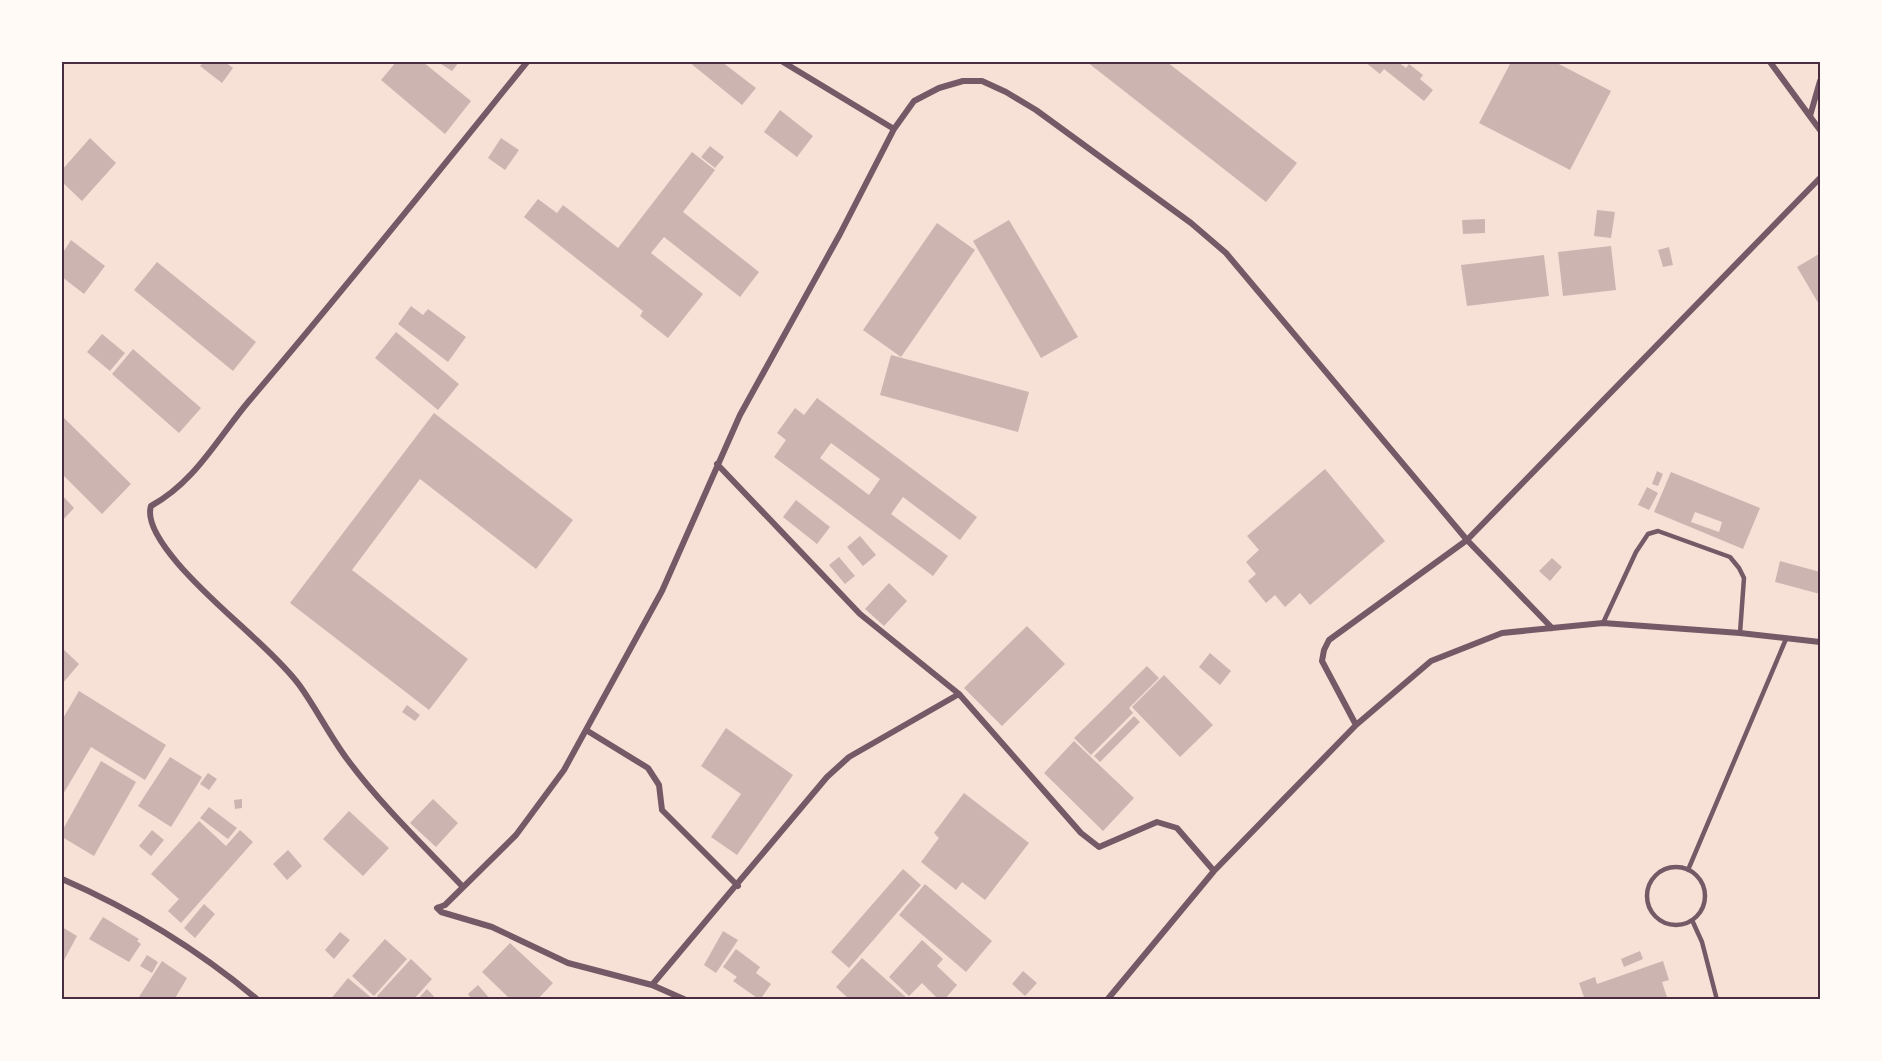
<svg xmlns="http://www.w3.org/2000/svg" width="1882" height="1061" font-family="'Varela Round',sans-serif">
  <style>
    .building { fill: #ccb4b1; fill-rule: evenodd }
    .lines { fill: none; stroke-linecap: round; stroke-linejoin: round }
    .service { stroke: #755966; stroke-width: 4.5 }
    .minor { stroke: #755966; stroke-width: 6 }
    .neatline { fill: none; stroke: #4a2c40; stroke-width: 2 }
  </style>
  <rect width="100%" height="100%" fill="#f7e1d7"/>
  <path class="building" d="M 204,62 L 225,62 L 233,68 L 222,83 L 200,66 Z
    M 396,62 L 423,62 L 471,101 L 445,134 L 381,80 Z
    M 438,62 L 459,62 L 452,71 Z
    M 689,62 L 722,62 L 756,88 L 742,105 Z
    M 1087,62 L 1167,62 L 1297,163 L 1266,202 Z
    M 1365,62 L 1398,62 L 1406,68 L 1409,64 L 1423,75 L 1420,79 L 1433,90 L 1424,101 L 1384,69 L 1380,74 Z
    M 1511,62 L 1555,62 L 1611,91 L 1570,170 L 1479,123 Z
    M 780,110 L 813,136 L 797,157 L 764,132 Z
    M 90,138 L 116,163 L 82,201 L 62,182 L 62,170 Z
    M 501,138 L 519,150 L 505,170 L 488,158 Z
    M 710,146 L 724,157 L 715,168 L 701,157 Z
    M 692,152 L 715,170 L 683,212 L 759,272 L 740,297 L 664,237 L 651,253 L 703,294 L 668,338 L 640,316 L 643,311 L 524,217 L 538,199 L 557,213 L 563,205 L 618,248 Z
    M 1597,210 L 1615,212 L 1611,238 L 1594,236 Z
    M 1485,219 L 1485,233 L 1463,234 L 1462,220 Z
    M 1009,220 L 1078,337 L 1041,358 L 973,241 Z
    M 937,223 L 975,250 L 901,357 L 863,330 Z
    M 71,240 L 105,266 L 84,294 L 62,277 L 62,254 Z
    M 1611,246 L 1616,290 L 1563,296 L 1558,252 Z
    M 1669,247 L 1673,265 L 1663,267 L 1658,250 Z
    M 1819,254 L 1820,256 L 1820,306 L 1797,267 Z
    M 1544,255 L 1549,296 L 1467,306 L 1461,265 Z
    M 157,262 L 256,342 L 233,371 L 134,290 Z
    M 411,306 L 423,315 L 428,309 L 466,337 L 448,362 L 398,324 Z
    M 396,332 L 459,384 L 438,410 L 375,358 Z
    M 102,334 L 125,353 L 110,371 L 87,352 Z
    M 133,349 L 201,408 L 179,433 L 112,374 Z
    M 891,355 L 1029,392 L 1018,432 L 880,395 Z
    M 817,398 L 977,517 L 960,540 L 903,497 L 891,514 L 948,556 L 933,576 L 774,457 L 786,440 L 777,433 L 795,408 L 804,415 ZM 831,443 L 880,479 L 869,495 L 820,458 Z
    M 434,413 L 573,520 L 536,569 L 420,479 L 352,570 L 468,659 L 429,710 L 290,603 Z
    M 62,416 L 131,484 L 102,514 L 62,474 Z
    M 1325,469 L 1385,541 L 1310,605 L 1300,593 L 1285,607 L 1275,595 L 1266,603 L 1248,581 L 1256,574 L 1246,562 L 1259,550 L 1247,536 Z
    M 1657,471 L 1663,474 L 1658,486 L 1652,484 Z
    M 1671,472 L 1760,508 L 1743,549 L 1654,512 ZM 1695,512 L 1722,522 L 1719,532 L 1691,522 Z
    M 1647,487 L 1658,493 L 1649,510 L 1638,505 Z
    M 62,495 L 74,508 L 62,521 Z
    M 796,500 L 830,527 L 817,544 L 783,517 Z
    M 860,536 L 876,555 L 863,566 L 847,547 Z
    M 839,557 L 855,576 L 845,584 L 829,565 Z
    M 1552,558 L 1562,567 L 1550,581 L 1539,571 Z
    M 1780,561 L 1820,572 L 1820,594 L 1775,582 Z
    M 889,583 L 907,601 L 884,626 L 865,609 Z
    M 1027,626 L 1065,664 L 1002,726 L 964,688 Z
    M 62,648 L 79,664 L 62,684 Z
    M 1210,653 L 1231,671 L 1220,685 L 1199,667 Z
    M 1147,666 L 1159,678 L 1129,708 L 1133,713 L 1091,755 L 1074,738 Z
    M 1164,675 L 1213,725 L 1180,757 L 1132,707 Z
    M 79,691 L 166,745 L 145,780 L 91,747 L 62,796 L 62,720 Z
    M 407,705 L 420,715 L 415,721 L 402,712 Z
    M 1134,716 L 1140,722 L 1100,762 L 1094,756 Z
    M 726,728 L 793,775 L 737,855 L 711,837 L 741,794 L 701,766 Z
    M 1074,741 L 1134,798 L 1103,831 L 1044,773 Z
    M 170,757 L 202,777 L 171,827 L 138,806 Z
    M 101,761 L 136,782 L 94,856 L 62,837 L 62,831 Z
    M 208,773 L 217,779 L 209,790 L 200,784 Z
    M 964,793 L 1029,843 L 985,900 L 962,882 L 956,890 L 921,862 L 939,838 L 934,833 Z
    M 242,799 L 242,808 L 235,809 L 234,800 Z
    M 433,799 L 458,823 L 436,847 L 410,823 Z
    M 209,807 L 237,828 L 228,839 L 200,818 Z
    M 349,811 L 389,848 L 363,876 L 323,839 Z
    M 199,821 L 226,846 L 240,830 L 253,842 L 181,923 L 168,911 L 179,899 L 151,874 Z
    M 152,830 L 164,840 L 151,856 L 139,846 Z
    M 288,850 L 302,866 L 287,880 L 273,864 Z
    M 903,869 L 921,885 L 849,968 L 831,952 Z
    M 925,884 L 992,941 L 966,972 L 899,915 Z
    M 204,904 L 215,914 L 195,938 L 184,928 Z
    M 103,917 L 139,939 L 137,941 L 141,944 L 129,962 L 89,939 Z
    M 62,927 L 77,936 L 62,964 Z
    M 723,931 L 738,940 L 716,973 L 704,965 Z
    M 340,932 L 350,940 L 334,959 L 325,950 Z
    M 385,939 L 407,959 L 374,996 L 352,976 Z
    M 922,940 L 943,959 L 937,966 L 957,985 L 944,1000 L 939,1000 L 922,983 L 909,996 L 889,977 Z
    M 510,943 L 553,983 L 537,1000 L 511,1000 L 482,972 Z
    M 736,949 L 760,967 L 756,973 L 771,984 L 760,1000 L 733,981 L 737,977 L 723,967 Z
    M 1640,951 L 1643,959 L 1624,967 L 1621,959 Z
    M 147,955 L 158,962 L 152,973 L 140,966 Z
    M 862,958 L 909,1000 L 850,1000 L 836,987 Z
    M 411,959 L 432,979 L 413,1000 L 380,1000 L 377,996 Z
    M 162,961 L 187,978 L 174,1000 L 137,1000 Z
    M 1663,961 L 1669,980 L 1662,982 L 1668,1000 L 1585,1000 L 1579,983 L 1595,977 L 1597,984 Z
    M 1023,971 L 1037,983 L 1025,996 L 1012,984 Z
    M 348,978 L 374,1000 L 330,1000 Z
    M 478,985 L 491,1000 L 472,1000 L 468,994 Z
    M 427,989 L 437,1000 L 417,1000 Z"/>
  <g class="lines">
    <path class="service" d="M 1603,623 L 1636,552 L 1648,534 L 1658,531 L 1730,557 L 1739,568 L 1744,578 L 1740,633
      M1647 896a29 29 0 1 1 58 0a29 29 0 1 1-58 0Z
      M 1688,870 L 1786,639
      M 1692,920 L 1702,942 L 1717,1000"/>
    <path class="minor" d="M 783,62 L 894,129
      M 1770,62 L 1820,130
      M 1810,116 L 1820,81
      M 717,464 L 860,614 L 959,694 L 1081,833 L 1099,847 L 1157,822 L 1177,828 L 1214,871
      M 1356,725 L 1322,661 L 1324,650 L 1329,640 L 1467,540 L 1820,178
      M 586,730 L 648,768 L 659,785 L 662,810 L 738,886
      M 62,879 C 131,909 200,951 258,1000
      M 463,887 C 424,846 381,805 347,759 C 330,736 317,710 300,686 C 286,667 268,651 250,634 C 226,611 140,540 151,506 C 195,482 217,439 249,401 C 344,290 435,176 527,62
      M 437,908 L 445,905 L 516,835 L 564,770 L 662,591 L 740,415 L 840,234 L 894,129 L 914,101 L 939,88 L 963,81 L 982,81 L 1006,92 L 1036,110 L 1191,223 L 1226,253 L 1467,540 L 1552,628
      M 437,908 L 441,912 L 492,927 L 568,963 L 652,985 L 686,1000
      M 652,985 L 827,777 L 849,757 L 959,694
      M 1107,1000 L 1214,871 L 1356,725 L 1431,661 L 1502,633 L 1603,623 L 1740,633 L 1820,642"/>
  </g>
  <rect width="1882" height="1061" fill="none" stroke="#fffaf5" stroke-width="126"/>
  <rect x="63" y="63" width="1756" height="935" class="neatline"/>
</svg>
